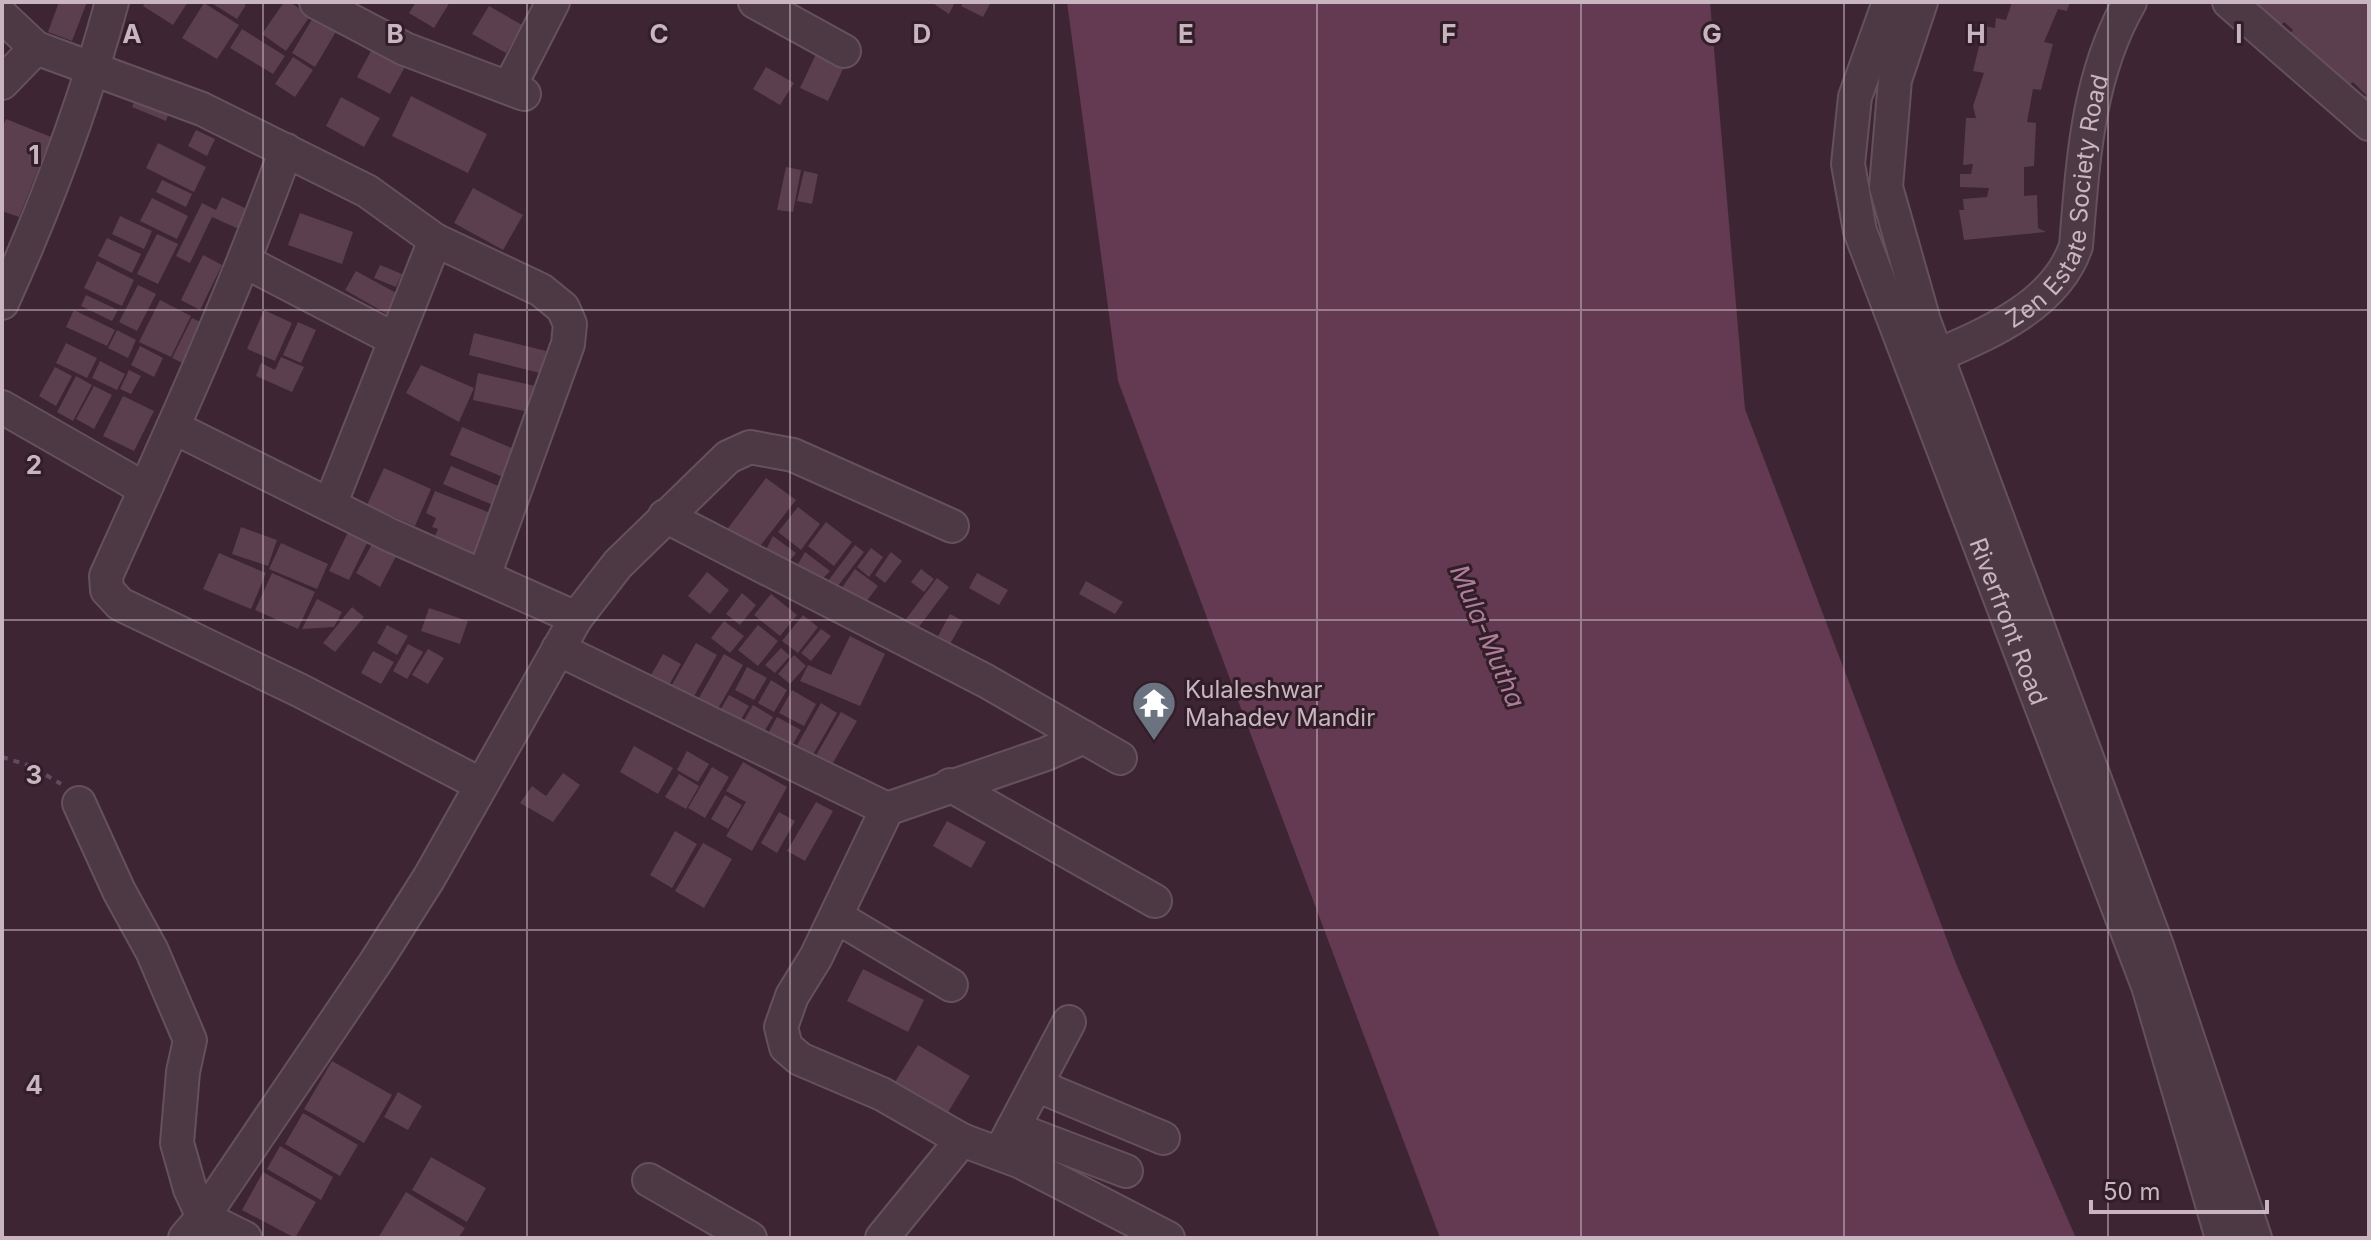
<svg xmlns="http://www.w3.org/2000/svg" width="2371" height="1240" font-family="Inter,sans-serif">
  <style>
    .water { fill: #633a51 }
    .building { fill: #5b3f4e }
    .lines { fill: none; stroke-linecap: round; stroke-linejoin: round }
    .minor-casing { stroke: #65515c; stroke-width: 36 }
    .path { stroke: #604c60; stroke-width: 4; stroke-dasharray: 6 6; stroke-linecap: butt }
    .minor { stroke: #4d3944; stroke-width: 32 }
    .grid { fill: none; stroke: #c8b5bf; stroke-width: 2; stroke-opacity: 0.55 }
    .labels { text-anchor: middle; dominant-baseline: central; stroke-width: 6; stroke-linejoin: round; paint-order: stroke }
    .street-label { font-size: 24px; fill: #c8b5bf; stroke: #321e29 }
    .poi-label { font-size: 24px; fill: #c8b5bf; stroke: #321e29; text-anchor: start }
    .water-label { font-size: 26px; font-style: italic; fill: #ae7e99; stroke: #321e29 }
    .grid-label { font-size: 26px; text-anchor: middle; font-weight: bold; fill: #c8b5bf; stroke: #321e29; stroke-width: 6; stroke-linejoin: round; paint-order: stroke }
  </style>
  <rect width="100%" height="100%" fill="#3d2533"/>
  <path class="water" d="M 1067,2 L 1710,2 L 1745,409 L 1957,966 L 2076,1238 L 1440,1238 L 1118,381 Z"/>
  <path class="building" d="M 59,2 L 87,2 L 72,41 L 48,32 Z
    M 145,2 L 188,2 L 173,25 L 143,6 Z
    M 210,2 L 240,2 L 246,5 L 237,19 Z
    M 284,2 L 290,2 L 310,16 L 286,51 L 262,34 Z
    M 416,2 L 450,2 L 434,28 L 409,13 Z
    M 931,2 L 955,2 L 949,14 Z
    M 964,2 L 991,2 L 983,17 L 961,6 Z
    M 2012,2 L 2070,2 L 2067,11 L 2058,9 L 2044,42 L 2053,44 L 2041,90 L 2033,89 L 2027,122 L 2036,123 L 2034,166 L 2024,167 L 2024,196 L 2037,195 L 2038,228 L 2046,232 L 1964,240 L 1959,210 L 1964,210 L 1963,199 L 1987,197 L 1989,188 L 1960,187 L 1960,174 L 1971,174 L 1973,164 L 1963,165 L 1966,118 L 1976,118 L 1973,106 L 1984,73 L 1973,71 L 1984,26 L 1995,28 L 1996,18 L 2006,20 Z
    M 2243,2 L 2369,2 L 2369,106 L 2363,100 L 2366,95 L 2353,82 L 2347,87 L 2289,35 L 2293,30 L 2284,22 L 2276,30 Z
    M 204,3 L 239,25 L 217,59 L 182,38 Z
    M 489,6 L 522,25 L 506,53 L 472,34 Z
    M 314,16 L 337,30 L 315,67 L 292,53 Z
    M 242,29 L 285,56 L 273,74 L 230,48 Z
    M 372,49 L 405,67 L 390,94 L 357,77 Z
    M 816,54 L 844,67 L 828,101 L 800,88 Z
    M 293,57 L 313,70 L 295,97 L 275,84 Z
    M 766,67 L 794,83 L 780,105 L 753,89 Z
    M 411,96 L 487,134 L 468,173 L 392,136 Z
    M 136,97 L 169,112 L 166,121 L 132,107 Z
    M 341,97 L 380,118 L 364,147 L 326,126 Z
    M 6,119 L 51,137 L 19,217 L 2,211 L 2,128 Z
    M 196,130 L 215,139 L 207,156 L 188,146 Z
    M 158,143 L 206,167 L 194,192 L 146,168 Z
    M 786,167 L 801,170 L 793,212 L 777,210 Z
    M 804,171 L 818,174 L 812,204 L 797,201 Z
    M 162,180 L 192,194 L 186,207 L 156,192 Z
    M 473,188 L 523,215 L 503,250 L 454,223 Z
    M 222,197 L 251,211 L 241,230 L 212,217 L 190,263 L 176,256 L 202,203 L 216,210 Z
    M 152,198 L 188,216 L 177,239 L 140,221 Z
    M 300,213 L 353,232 L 342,264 L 288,245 Z
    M 120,216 L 152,231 L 144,249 L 112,234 Z
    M 157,234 L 178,244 L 158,284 L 137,274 Z
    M 107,238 L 141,254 L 132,273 L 98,256 Z
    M 203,255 L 222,265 L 200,310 L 181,300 Z
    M 97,261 L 134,280 L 122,306 L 84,288 Z
    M 380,265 L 402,274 L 396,287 L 374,278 Z
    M 356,271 L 398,294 L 387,314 L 345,290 Z
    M 138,285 L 156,294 L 137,331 L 119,322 Z
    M 86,295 L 118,310 L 112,321 L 81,306 Z
    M 160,300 L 191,316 L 171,357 L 139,342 Z
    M 74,310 L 115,330 L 107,346 L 66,327 Z
    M 264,310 L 292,323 L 275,361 L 247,349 Z
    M 192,318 L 215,329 L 195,369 L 172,358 Z
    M 298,322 L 316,330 L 301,363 L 283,355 Z
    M 117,330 L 136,340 L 128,358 L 108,348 Z
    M 474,333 L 546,351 L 540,373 L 469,355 Z
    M 66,343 L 97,358 L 87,378 L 56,363 Z
    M 140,346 L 163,358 L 154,377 L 131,365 Z
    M 281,357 L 304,367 L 292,392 L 256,376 L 261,363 L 275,370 Z
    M 100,361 L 125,374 L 117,390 L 92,378 Z
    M 421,365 L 474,388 L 459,422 L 406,393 Z
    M 55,367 L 72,376 L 56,406 L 39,396 Z
    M 129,370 L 141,376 L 131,394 L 120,389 Z
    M 478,373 L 544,388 L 538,414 L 473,400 Z
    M 76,376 L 92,385 L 73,421 L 57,412 Z
    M 94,386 L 112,395 L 94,429 L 76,419 Z
    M 123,396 L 154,411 L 134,451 L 103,436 Z
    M 462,427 L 514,449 L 503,477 L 450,455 Z
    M 451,466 L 508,490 L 500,508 L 443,484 Z
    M 384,468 L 431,489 L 415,526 L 367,505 Z
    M 766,478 L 796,500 L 757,550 L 725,532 Z
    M 435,491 L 498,516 L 480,560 L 435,536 L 438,529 L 432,527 L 436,518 L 426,513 Z
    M 798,507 L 820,524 L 801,550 L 778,532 Z
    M 826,522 L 852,542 L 834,566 L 808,546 Z
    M 241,527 L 277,540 L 268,566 L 232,554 Z
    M 350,528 L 370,537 L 349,580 L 329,571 Z
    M 773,536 L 796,553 L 784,568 L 763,556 Z
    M 376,537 L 400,549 L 380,587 L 356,573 Z
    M 281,543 L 328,564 L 317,589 L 269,569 Z
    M 855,545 L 864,552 L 834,591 L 825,585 Z
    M 871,548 L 883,557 L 869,577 L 857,567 Z
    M 805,552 L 830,571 L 811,591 L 791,576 Z
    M 891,552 L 902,561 L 885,583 L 875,575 Z
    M 219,553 L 266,573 L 251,609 L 203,589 Z
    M 855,569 L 878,586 L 863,606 L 841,589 Z
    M 921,569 L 934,579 L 924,592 L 911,582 Z
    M 707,572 L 729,590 L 710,614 L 688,596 Z
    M 272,573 L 315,592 L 298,629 L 255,610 Z
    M 977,573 L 1008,590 L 999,605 L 969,588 Z
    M 937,578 L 949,587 L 918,628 L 906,619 Z
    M 1086,581 L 1123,602 L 1115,614 L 1079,594 Z
    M 742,593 L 756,605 L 740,625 L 726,614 Z
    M 771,594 L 797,615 L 780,636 L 754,615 Z
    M 317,599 L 342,612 L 334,627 L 302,629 Z
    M 352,607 L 364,617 L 335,652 L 323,643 Z
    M 429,608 L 468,621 L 460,644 L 421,631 Z
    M 950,614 L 963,621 L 950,644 L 938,636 Z
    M 803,615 L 818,627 L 798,653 L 782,641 Z
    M 724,621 L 744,636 L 730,653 L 711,638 Z
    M 387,625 L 408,636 L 397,655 L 377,643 Z
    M 758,625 L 778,641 L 758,666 L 738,650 Z
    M 821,629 L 831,636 L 811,661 L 801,653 Z
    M 850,636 L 885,654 L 860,706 L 800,681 L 808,665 L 831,675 Z
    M 696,643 L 717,655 L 688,707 L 666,695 Z
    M 408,644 L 423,652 L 407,679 L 393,671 Z
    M 781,648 L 790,656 L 775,673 L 765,665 Z
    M 428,649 L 444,658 L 428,684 L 412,675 Z
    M 373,651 L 394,662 L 381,684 L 361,673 Z
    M 663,654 L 681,664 L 668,687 L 650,677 Z
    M 724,654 L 743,665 L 712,719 L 693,708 Z
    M 794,655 L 806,666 L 790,684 L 778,674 Z
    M 747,667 L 767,678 L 754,700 L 735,690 Z
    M 771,680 L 787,690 L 774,712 L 758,703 Z
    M 792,690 L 816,704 L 804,726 L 779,713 Z
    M 729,695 L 749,706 L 736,728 L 716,717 Z
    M 821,703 L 837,713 L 807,765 L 791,756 Z
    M 753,705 L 773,717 L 756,745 L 736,734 Z
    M 841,712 L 857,721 L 827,773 L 811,764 Z
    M 777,717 L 801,730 L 784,759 L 761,746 Z
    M 634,746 L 673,768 L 658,794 L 620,772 Z
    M 687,751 L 709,764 L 698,782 L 677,770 Z
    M 743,762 L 787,787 L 752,851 L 726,836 L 746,802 L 726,791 Z
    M 712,767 L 729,777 L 705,818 L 688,808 Z
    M 563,773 L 580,785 L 553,822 L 520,803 L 532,786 L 546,796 Z
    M 679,774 L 699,786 L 686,809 L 665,797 Z
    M 725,795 L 742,805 L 728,829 L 711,819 Z
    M 816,802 L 833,811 L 805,861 L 787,851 Z
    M 779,812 L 795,821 L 777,853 L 761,843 Z
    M 947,821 L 986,842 L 971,868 L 933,846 Z
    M 675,831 L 697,844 L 672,888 L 650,875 Z
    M 703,843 L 732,859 L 704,908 L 675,891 Z
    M 863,969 L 924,1000 L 908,1032 L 847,1001 Z
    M 918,1045 L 970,1076 L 942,1122 L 890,1090 Z
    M 332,1061 L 392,1095 L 364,1143 L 304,1109 Z
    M 398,1092 L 422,1106 L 408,1130 L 384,1117 Z
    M 303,1113 L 358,1145 L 340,1176 L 285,1144 Z
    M 280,1146 L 333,1177 L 321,1200 L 267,1169 Z
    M 431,1157 L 486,1188 L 467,1222 L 412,1190 Z
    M 263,1172 L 316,1202 L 295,1238 L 242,1210 Z
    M 406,1192 L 465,1228 L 458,1238 L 378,1238 Z"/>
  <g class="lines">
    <g class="minor-casing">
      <g id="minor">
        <path d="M 316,2 L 405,49 L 524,94"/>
        <path d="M 755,2 L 844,51"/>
        <path id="s1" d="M 1889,2 L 1855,97 L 1848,164 L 1860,231 L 2148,986 L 2222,1238"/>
        <path d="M 1921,2 L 1895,80 L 1886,187 L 1924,321 L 2156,943 L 2255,1238"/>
        <path d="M 2229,2 L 2369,124"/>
        <path d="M 2,16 L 36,48 L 202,109 L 367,191 L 435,240 L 541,290 L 563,308 L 570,324 L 568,344 L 484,576"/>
        <path d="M 2,83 L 36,48"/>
        <path d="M 509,88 L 553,2"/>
        <path d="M 286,150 C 233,296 170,435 106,576 L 107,590 L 120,604 L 301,691 L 480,784"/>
        <path d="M 246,262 L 394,339"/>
        <path d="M 2,303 C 46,206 84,105 112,2"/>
        <path id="s2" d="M 1918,364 C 1976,338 2054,311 2076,246 C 2083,162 2087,77 2130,2"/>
        <path d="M 2,407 L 145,489"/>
        <path d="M 175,428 L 390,535 L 576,618"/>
        <path d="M 330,505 L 435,240"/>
        <path d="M 665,516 L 986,681 L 1120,758"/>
        <path d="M 558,649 L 887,809 L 1046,754 L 1084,737"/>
        <path d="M 950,785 L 1155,901"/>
        <path d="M 79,803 L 119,891 L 152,951 L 190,1040 L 183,1072 L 177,1143 L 190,1189 L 203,1217 L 245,1238"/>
        <path d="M 887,809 L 816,957 L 792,996 L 781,1027 L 786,1047 L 800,1059 L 882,1094 L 962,1140 L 1021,1162 L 1168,1238"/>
        <path d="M 837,917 L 951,985"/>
        <path d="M 1036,1085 L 1163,1138"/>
        <path d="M 1013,1128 L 1126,1171"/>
        <path d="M 1000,1153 L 1069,1022"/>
        <path d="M 649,1180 L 750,1238"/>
        <path d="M 185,1238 L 203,1217 L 377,960 L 429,878 L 576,618 L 618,564 L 728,457 L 750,447 L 793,455 L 952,526"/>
        <path d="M 882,1238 L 962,1140"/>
      </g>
    </g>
    <path class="path" d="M 2,757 L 31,766 L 61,784"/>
    <use href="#minor" class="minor"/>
  </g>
  <path class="grid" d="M 263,2 L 263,1238M 527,2 L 527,1238M 790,2 L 790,1238M 1054,2 L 1054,1238M 1317,2 L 1317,1238M 1581,2 L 1581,1238M 1844,2 L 1844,1238M 2108,2 L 2108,1238M 2,310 L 2369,310M 2,620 L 2369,620M 2,930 L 2369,930"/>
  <defs>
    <g id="temple-pin" transform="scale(2.3)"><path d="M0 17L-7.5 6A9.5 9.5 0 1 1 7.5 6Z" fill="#6b7280" stroke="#321e29"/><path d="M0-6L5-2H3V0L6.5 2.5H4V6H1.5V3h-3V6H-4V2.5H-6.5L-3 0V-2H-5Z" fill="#fff"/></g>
  </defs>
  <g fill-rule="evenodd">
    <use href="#temple-pin" x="1154" y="703"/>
  </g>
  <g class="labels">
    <g class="street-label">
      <text stroke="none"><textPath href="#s2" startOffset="238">Zen Estate Society Road</textPath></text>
      <text stroke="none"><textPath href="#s1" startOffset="654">Riverfront Road</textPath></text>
    </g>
    <g class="poi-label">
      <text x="1185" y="689">Kulaleshwar<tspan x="1185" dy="28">Mahadev Mandir</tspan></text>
    </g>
    <g class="water-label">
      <text transform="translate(1488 636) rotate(67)">Mula-Mutha</text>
    </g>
  </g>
  <g class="grid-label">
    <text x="132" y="43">A</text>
    <text x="395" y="43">B</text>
    <text x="659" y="43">C</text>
    <text x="922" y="43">D</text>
    <text x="1186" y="43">E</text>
    <text x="1449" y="43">F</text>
    <text x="1712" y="43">G</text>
    <text x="1976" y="43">H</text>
    <text x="2239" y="43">I</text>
    <text x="34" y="164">1</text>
    <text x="34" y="474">2</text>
    <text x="34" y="784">3</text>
    <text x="34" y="1094">4</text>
  </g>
  <rect width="2371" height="1240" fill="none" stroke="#c8b5bf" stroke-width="8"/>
  <path d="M2091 1200v12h176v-12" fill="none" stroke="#c8b5bf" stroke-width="4"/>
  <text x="2103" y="1200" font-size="24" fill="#c8b5bf" stroke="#321e29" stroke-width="6" paint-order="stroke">50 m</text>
</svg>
